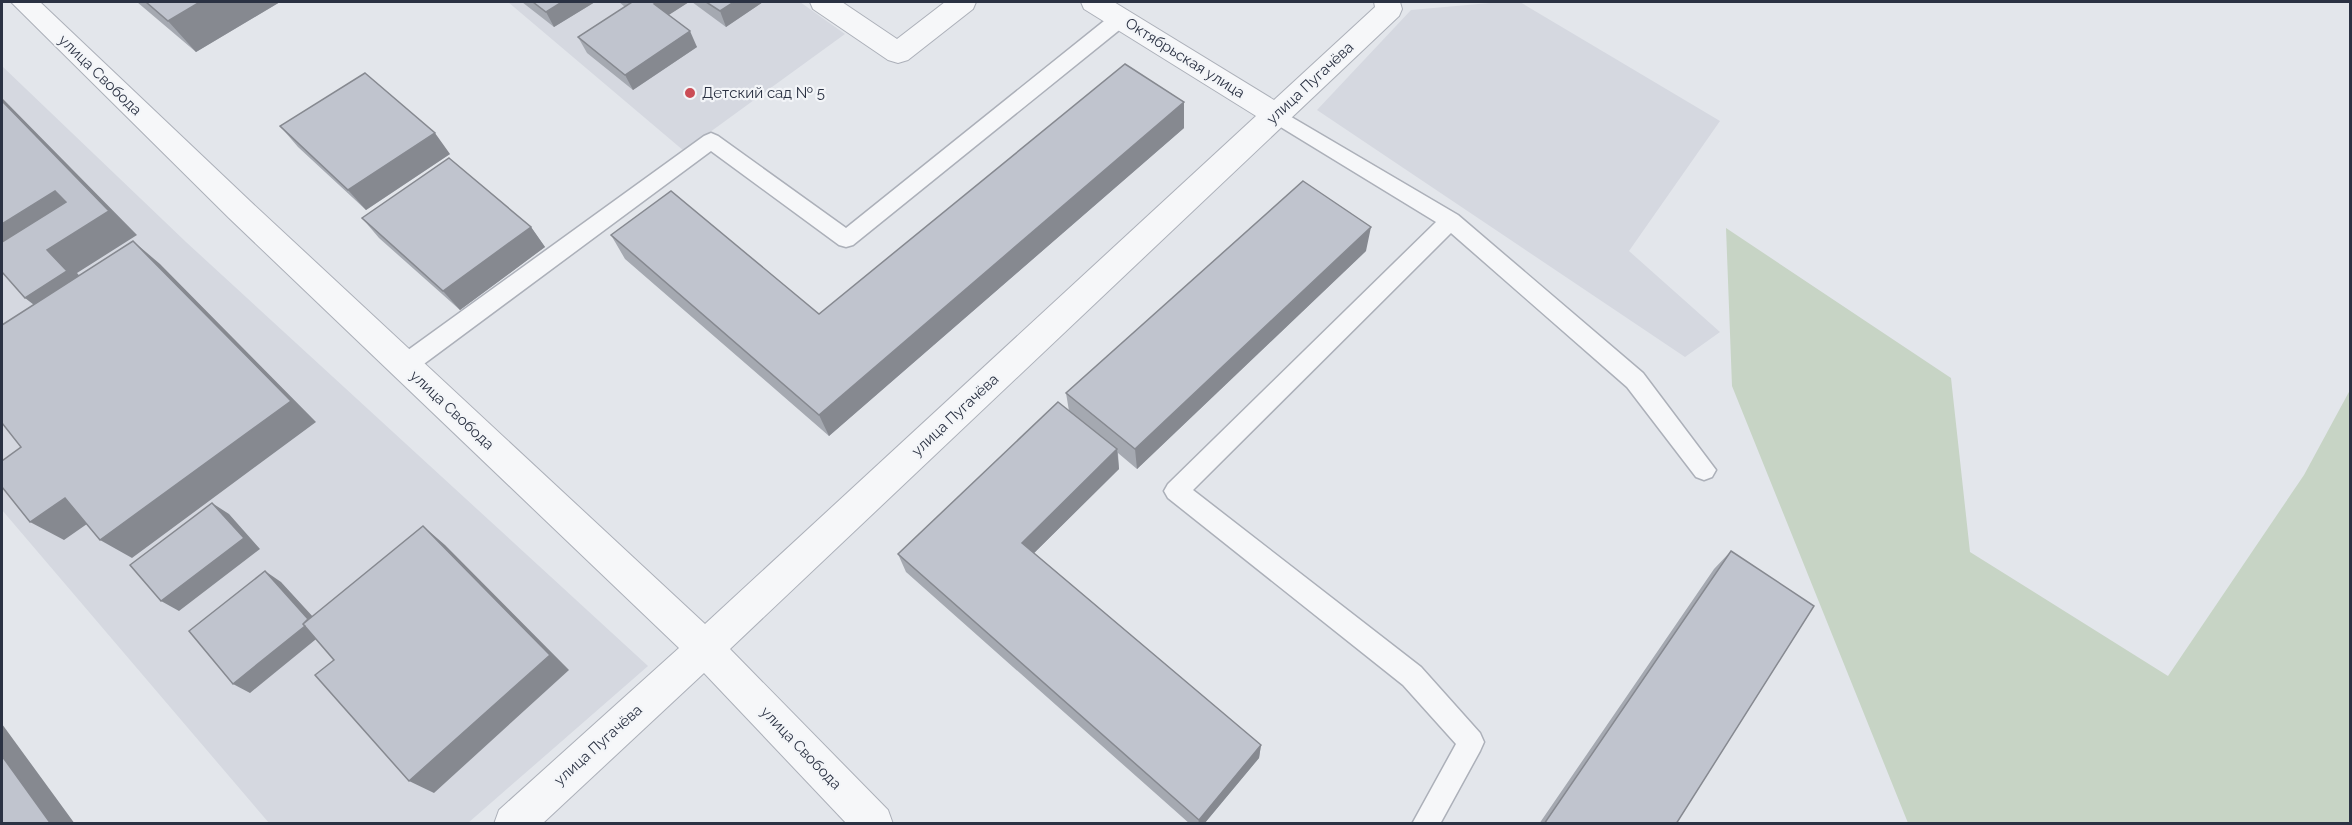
<svg xmlns="http://www.w3.org/2000/svg" width="2352" height="825" font-family="Raleway,sans-serif">
  <style>
    .built { fill: #d5d8e0 }
    .green { fill: #c7d4c5 }
    .lines { fill: none; stroke-linecap: round; stroke-linejoin: round }
    .service-casing { stroke: #acb0b9; stroke-width: 3 }
    .minor-casing { stroke: #acb0b9; stroke-width: 2 }
    .service { fill: #f6f7f9; fill-rule: evenodd }
    .minor { fill: #f6f7f9; fill-rule: evenodd }
    .wall { fill: #a5a9b1 }
    .shaded-wall { fill: #868990 }
    .building { fill: #c0c4ce; stroke: #868990; stroke-width: 1.5 }
    .poi-dot { fill: #cb4d56; stroke: #f3f5f8; stroke-width: 2 }
    .labels { text-anchor: middle; dominant-baseline: central; stroke-width: 4.5; stroke-linejoin: round; paint-order: stroke }
    .street-label { font-size: 15px; fill: #2b3243; stroke: #f3f5f8 }
    .poi-label { font-size: 15px; fill: #2b3243; stroke: #f3f5f8; text-anchor: start }
  </style>
  <rect width="100%" height="100%" fill="#e3e6eb"/>
  <path class="built" d="M 508,2 L 800,2 L 845,34 L 684,151 Z
    M 1501,2 L 1520,2 L 1720,121 L 1629,251 L 1720,332 L 1685,357 L 1317,110 L 1411,10 Z
    M 2,66 L 186,242 L 648,666 L 468,823 L 269,823 L 2,510 Z"/>
  <path class="green" d="M 1726,228 L 1951,378 L 1970,552 L 2168,676 L 2304,475 L 2350,390 L 2350,823 L 1908,823 L 1732,386 Z"/>
  <g class="lines">
    <g class="service-casing">
      <path id="service" d="M 1121,11 L 1128,13 L 1130,18 L 1128,23 L 853,245 L 846,247 L 839,245 L 711,151 L 413,372 L 405,374 L 397,372 L 394,365 L 397,358 L 704,136 L 711,133 L 718,136 L 846,228 L 1114,13 Z
        M 1276,108 L 1458,215 L 1643,373 L 1716,470 L 1712,477 L 1704,480 L 1696,477 L 1627,387 L 1451,233 L 1193,490 L 1421,667 L 1480,733 L 1484,742 L 1480,751 L 1440,824 L 1412,824 L 1456,744 L 1403,685 L 1168,498 L 1164,491 L 1168,484 L 1436,222 L 1269,120 L 1266,115 L 1269,110 Z"/>
    </g>
    <g class="minor-casing">
      <path id="minor" d="M 11,2 L 40,2 L 251,202 L 705,624 L 1256,116 L 1084,9 L 1081,2 L 1114,2 L 1274,100 L 1375,7 L 1374,2 L 1400,2 L 1402,9 L 1399,16 L 730,649 L 888,810 L 893,824 L 847,824 L 704,673 L 542,824 L 494,824 L 499,810 L 679,648 L 229,218 Z
        M 810,2 L 842,2 L 897,39 L 945,2 L 976,2 L 973,9 L 908,60 L 898,63 L 888,60 L 813,9 Z"/>
    </g>
    <use href="#service" class="service"/>
    <use href="#minor" class="minor"/>
  </g>
  <path class="wall" d="M 137,2 L 280,2 L 196,52 Z
    M 522,2 L 595,2 L 554,27 Z
    M 619,2 L 689,2 L 668,15 L 697,47 L 633,90 L 587,53 L 578,37 L 625,7 Z
    M 692,2 L 763,2 L 726,27 Z
    M 1184,102 L 1184,128 L 829,436 L 625,259 L 611,235 L 819,314 Z
    M 280,126 L 450,154 L 366,210 L 298,147 Z
    M 362,218 L 531,227 L 545,247 L 460,310 L 379,238 Z
    M 1366,251 L 1137,469 L 1118,453 L 1119,469 L 1034,553 L 1261,745 L 1259,758 L 1204,824 L 1190,824 L 906,572 L 898,554 L 1069,411 L 1066,393 Z
    M 1731,551 L 1676,824 L 1539,824 L 1714,569 Z"/>
  <path class="shaded-wall" d="M 200,2 L 280,2 L 196,52 L 168,21 Z
    M 562,2 L 595,2 L 554,27 L 546,12 Z
    M 658,2 L 689,2 L 661,20 L 654,4 Z
    M 734,2 L 763,2 L 726,27 L 720,11 Z
    M 690,31 L 697,47 L 633,90 L 625,75 Z
    M 2,98 L 137,235 L 77,273 L 96,295 L 55,321 L 25,298 L 47,250 L 109,211 L 2,101 Z
    M 1184,102 L 1184,128 L 829,436 L 819,415 Z
    M 435,133 L 450,154 L 366,210 L 348,190 Z
    M 55,191 L 83,215 L 2,262 L 2,224 Z
    M 531,227 L 545,247 L 460,310 L 443,291 Z
    M 1371,227 L 1366,251 L 1137,469 L 1135,449 Z
    M 133,241 L 160,264 L 316,422 L 132,558 L 100,540 Z
    M 1117,449 L 1119,469 L 1026,561 L 1022,543 Z
    M 65,498 L 97,517 L 64,540 L 30,522 Z
    M 212,503 L 229,514 L 260,549 L 179,611 L 161,601 Z
    M 423,526 L 445,545 L 569,670 L 434,793 L 409,781 Z
    M 265,571 L 281,582 L 326,631 L 250,693 L 233,684 Z
    M 2,724 L 75,824 L 51,824 L 2,756 Z
    M 1261,745 L 1259,758 L 1204,824 L 1198,824 L 1199,820 Z"/>
  <path class="building" d="M 146,2 L 200,2 L 168,21 Z
    M 533,2 L 562,2 L 546,12 Z
    M 632,2 L 658,2 L 654,4 L 690,31 L 625,75 L 578,37 Z
    M 706,2 L 734,2 L 720,11 Z
    M 1125,64 L 1184,102 L 819,415 L 611,235 L 671,191 L 819,314 Z
    M 365,73 L 435,133 L 348,190 L 280,126 Z
    M 2,101 L 109,211 L 47,250 L 67,271 L 25,298 L 2,272 L 2,242 L 66,202 L 55,191 L 2,224 Z
    M 449,158 L 531,227 L 443,291 L 362,218 Z
    M 1303,181 L 1371,227 L 1135,449 L 1066,393 Z
    M 133,241 L 291,401 L 100,540 L 65,498 L 30,522 L 2,487 L 2,461 L 21,447 L 2,423 L 2,325 Z
    M 1058,402 L 1117,449 L 1022,543 L 1261,745 L 1199,820 L 898,554 Z
    M 212,503 L 244,538 L 161,601 L 130,565 Z
    M 423,526 L 550,655 L 409,781 L 315,675 L 334,660 L 303,624 Z
    M 1731,551 L 1814,606 L 1676,824 L 1544,824 Z
    M 265,571 L 308,619 L 303,624 L 305,626 L 233,684 L 189,631 Z
    M 2,756 L 51,824 L 2,824 Z"/>
  <circle class="poi-dot" cx="690" cy="93" r="6"/>
  <g class="labels">
    <g class="street-label">
      <text transform="translate(1185 58) rotate(32)">Октябрьская улица</text>
      <text transform="translate(100 75) rotate(44)">улица Свобода</text>
      <text transform="translate(1310 83) rotate(-43)">улица Пугачёва</text>
      <text transform="translate(452 410) rotate(43)">улица Свобода</text>
      <text transform="translate(955 415) rotate(-43)">улица Пугачёва</text>
      <text transform="translate(598 745) rotate(-42)">улица Пугачёва</text>
      <text transform="translate(801 748) rotate(46)">улица Свобода</text>
    </g>
    <g class="poi-label">
      <text x="702" y="93">Детский сад № 5</text>
    </g>
  </g>
  <rect width="2352" height="825" fill="none" stroke="#2b3243" stroke-width="6"/>
</svg>
